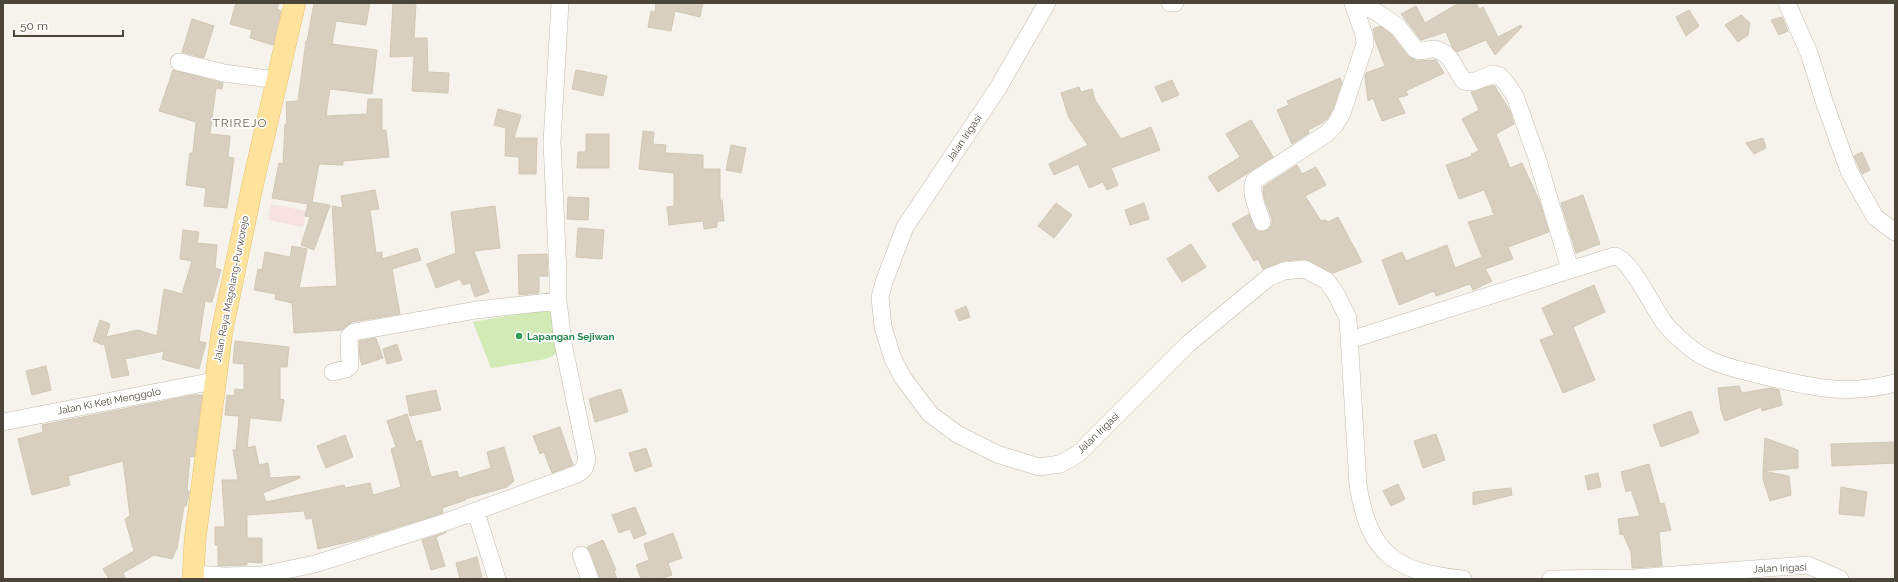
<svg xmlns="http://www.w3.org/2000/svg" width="1898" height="582" font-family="Raleway,sans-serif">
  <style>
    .medical { fill: #f6e3e0 }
    .green { fill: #d2eab5 }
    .building { fill: #d8cfc1; stroke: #d3c7b4 }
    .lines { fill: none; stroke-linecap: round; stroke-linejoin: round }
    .minor-casing { stroke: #c2bbae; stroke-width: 18 }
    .major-casing { stroke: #e6c16a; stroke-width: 22 }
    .minor { stroke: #fff; stroke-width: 17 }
    .major { stroke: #ffe39c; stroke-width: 21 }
    .leisure-dot { fill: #2e9e5b; stroke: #fff; stroke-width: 1.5 }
    .labels { text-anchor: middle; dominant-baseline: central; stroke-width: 3.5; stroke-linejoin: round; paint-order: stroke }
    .street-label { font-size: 10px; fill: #4b4439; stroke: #fff }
    .leisure-label { font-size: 10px; font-weight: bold; fill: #27864d; stroke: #fff; text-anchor: start }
    .quarter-label { font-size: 12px; letter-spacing: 1px; fill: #6e6250; stroke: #fff }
  </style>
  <rect width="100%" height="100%" fill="#f6f3ec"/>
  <path class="medical" d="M 271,204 L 307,211 L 303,227 L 268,220 Z"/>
  <path class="green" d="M 554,308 L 562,351 L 546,359 L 491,368 L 473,322 Z"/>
  <path class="building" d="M 236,3 L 279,3 L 277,9 L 281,11 L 273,45 L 250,38 L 252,30 L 230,24 Z
    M 314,3 L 370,3 L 366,25 L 336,21 L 332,44 L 377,50 L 372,94 L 330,89 L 326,116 L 367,114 L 368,99 L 382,99 L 382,130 L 386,130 L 389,157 L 343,161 L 343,165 L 319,164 L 312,202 L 330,205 L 314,250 L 301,245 L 310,217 L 305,216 L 308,204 L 272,198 L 279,163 L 283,164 L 285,124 L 287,124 L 286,102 L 298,101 L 306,41 L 307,41 Z
    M 393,3 L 416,3 L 414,38 L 427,38 L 428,72 L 449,73 L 448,93 L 412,91 L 414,56 L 390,57 Z
    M 656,3 L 703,3 L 700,17 L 675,11 L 671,31 L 648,27 L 651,11 L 655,12 Z
    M 1459,3 L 1476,3 L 1479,9 L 1483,7 L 1498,37 L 1521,25 L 1522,27 L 1495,55 L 1486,40 L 1457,52 L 1452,47 L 1446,32 L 1421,40 L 1401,14 L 1416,6 L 1425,23 Z
    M 1689,10 L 1699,26 L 1686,36 L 1676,17 Z
    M 1741,15 L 1750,23 L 1748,35 L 1738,42 L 1725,25 Z
    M 1782,17 L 1788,31 L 1779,35 L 1771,20 Z
    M 192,19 L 214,26 L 204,58 L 182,52 Z
    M 1380,26 L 1391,34 L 1408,56 L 1417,61 L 1436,60 L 1444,73 L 1406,91 L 1408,95 L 1398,98 L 1405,113 L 1382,121 L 1373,98 L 1368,101 L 1365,77 L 1366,73 L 1385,66 L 1375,40 L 1373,29 Z
    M 173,70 L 223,83 L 222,89 L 216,88 L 210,134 L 230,136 L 228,157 L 234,158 L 227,208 L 204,206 L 206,188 L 186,185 L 190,153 L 193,153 L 196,122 L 159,111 Z
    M 576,70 L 607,76 L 603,96 L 572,89 Z
    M 1340,78 L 1342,82 L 1333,109 L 1327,119 L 1322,123 L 1308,130 L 1309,133 L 1292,144 L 1277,110 L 1289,105 L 1287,101 Z
    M 1172,80 L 1179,95 L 1162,102 L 1155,87 Z
    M 1494,85 L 1510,111 L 1514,124 L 1496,134 L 1510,168 L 1522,163 L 1539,200 L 1549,232 L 1508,247 L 1513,259 L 1485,269 L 1492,281 L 1473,290 L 1470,284 L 1436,296 L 1434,291 L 1399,305 L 1382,260 L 1402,252 L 1406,261 L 1447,245 L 1455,268 L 1482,257 L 1468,222 L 1494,215 L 1489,201 L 1484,190 L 1459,199 L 1446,165 L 1472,156 L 1471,154 L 1479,151 L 1462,119 L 1479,110 L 1471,92 Z
    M 1079,87 L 1081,92 L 1092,89 L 1095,100 L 1121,139 L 1151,127 L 1160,150 L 1111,168 L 1118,185 L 1107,190 L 1103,182 L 1089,188 L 1078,164 L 1054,175 L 1049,164 L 1088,145 L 1069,118 L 1061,93 Z
    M 498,109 L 521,115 L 514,138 L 537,138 L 536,174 L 519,174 L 519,157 L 505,156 L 506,128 L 494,125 Z
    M 1251,120 L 1273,157 L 1218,192 L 1208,177 L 1240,157 L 1226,134 Z
    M 643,131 L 654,132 L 653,144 L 666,145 L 665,153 L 703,155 L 703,169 L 720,169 L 720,200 L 722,200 L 724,221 L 717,221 L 717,227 L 704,229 L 703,221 L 669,225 L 667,207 L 674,206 L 674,173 L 639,169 Z
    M 586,134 L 609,134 L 609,168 L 577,168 L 578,152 L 586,152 Z
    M 1763,138 L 1766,148 L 1754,154 L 1746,143 Z
    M 731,145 L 746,148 L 741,173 L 726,170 Z
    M 1862,152 L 1870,170 L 1862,174 L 1854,156 Z
    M 1297,165 L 1302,174 L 1316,167 L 1326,185 L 1305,196 L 1321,221 L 1325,220 L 1328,222 L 1338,217 L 1362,262 L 1333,273 L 1304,259 L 1283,261 L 1263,269 L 1258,259 L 1254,261 L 1232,224 L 1249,214 L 1256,230 L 1260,232 L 1269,229 L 1272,224 L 1272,219 L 1264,198 L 1263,187 Z
    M 375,190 L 379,209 L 370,210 L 376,253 L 382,252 L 382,259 L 417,248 L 421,260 L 392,269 L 400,314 L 352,322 L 342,330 L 294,333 L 292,303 L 275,299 L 276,294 L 254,290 L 258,269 L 262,270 L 265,252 L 290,257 L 292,246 L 307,249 L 299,288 L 337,286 L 332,206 L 343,208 L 341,196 Z
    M 1583,195 L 1600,244 L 1576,253 L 1561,203 Z
    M 568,197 L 589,198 L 588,220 L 567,219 Z
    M 1056,203 L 1072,215 L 1054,238 L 1038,226 Z
    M 1144,203 L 1149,219 L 1130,225 L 1125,210 Z
    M 495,206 L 500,248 L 474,251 L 489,292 L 475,297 L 470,283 L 463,285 L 460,279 L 436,288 L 427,264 L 456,253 L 451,212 Z
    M 578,228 L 604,230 L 602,259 L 576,257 Z
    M 183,230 L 199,232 L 197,243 L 217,245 L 215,268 L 221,270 L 212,302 L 205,301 L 199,341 L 206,343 L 199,369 L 162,359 L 164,351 L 125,359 L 129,375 L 112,378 L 104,342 L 103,345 L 93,341 L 100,320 L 110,324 L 106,337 L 138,330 L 157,336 L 164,289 L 182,294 L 192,261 L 180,259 Z
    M 1191,244 L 1206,267 L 1182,282 L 1167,259 Z
    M 547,254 L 548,276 L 539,276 L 539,293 L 519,295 L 518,255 Z
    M 1594,285 L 1605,312 L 1573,327 L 1595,380 L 1563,393 L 1540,340 L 1554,335 L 1542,308 Z
    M 966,306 L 970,317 L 959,321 L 955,311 Z
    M 376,338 L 383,358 L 362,365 L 360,359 L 359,341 Z
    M 235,341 L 289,347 L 287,367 L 280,367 L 280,399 L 284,400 L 281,421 L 250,418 L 247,448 L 255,446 L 259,465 L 268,463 L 270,478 L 300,476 L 300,478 L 263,493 L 266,502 L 344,485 L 345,488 L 370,483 L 373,495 L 401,487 L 391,449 L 396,447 L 387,421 L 407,414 L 416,442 L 421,440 L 431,477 L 457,471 L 459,478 L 491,468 L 487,452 L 504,447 L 514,481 L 507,487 L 465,499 L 466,500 L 442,508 L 443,513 L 356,540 L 318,549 L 312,518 L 306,519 L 304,511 L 247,515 L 247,538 L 262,538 L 262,563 L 247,562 L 247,565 L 218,566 L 218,545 L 215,545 L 215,527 L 225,527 L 222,480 L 238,480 L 233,450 L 236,450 L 239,416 L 225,415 L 227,395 L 234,396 L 235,389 L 244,390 L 244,364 L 233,363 Z
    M 397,344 L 402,360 L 387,364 L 383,349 Z
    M 46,366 L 51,390 L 32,395 L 26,371 Z
    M 1739,386 L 1742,393 L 1771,388 L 1779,390 L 1782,405 L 1762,411 L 1761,407 L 1725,421 L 1721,410 L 1718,388 Z
    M 621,389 L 628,412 L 595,422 L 589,399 Z
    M 436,390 L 441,410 L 410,416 L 406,396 Z
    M 194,395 L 202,395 L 194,457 L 190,456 L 187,491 L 189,491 L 189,495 L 186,506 L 184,506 L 177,548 L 172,559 L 154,555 L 123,573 L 126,579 L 109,579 L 103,569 L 134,551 L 125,519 L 130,516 L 123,461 L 68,476 L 70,485 L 32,495 L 18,439 L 43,432 L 42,425 Z
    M 1691,411 L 1699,433 L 1661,447 L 1653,425 Z
    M 560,427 L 573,465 L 552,473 L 544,452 L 540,454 L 533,436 Z
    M 1436,434 L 1445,460 L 1423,468 L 1414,441 Z
    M 345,435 L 353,457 L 326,468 L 317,446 Z
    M 1765,438 L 1798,450 L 1798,468 L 1763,471 Z
    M 1895,442 L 1895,463 L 1832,466 L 1831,444 Z
    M 646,448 L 652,466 L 635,472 L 629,453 Z
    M 1649,464 L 1660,504 L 1664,503 L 1671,530 L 1659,532 L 1662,566 L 1632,568 L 1631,552 L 1623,534 L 1620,535 L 1618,519 L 1640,516 L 1631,490 L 1626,492 L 1621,472 Z
    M 1763,471 L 1789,476 L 1791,495 L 1770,501 L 1763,479 Z
    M 1598,473 L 1601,487 L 1588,490 L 1585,476 Z
    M 1398,484 L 1405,499 L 1391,506 L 1383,491 Z
    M 1841,487 L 1867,492 L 1864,516 L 1839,514 Z
    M 1511,488 L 1512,495 L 1473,505 L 1473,492 Z
    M 635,507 L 646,534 L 634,539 L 630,529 L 619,533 L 612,515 Z
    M 447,532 L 436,537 L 445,566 L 431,570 L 422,540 Z
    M 673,533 L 682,558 L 668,563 L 672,575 L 660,579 L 641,579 L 636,565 L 649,560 L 644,544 Z
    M 603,540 L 616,570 L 614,571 L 617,579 L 600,579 L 590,551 L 587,547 Z
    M 477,557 L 482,577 L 473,579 L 460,579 L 456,563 Z"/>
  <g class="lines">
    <g class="minor-casing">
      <path id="minor" d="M 1047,3 L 998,88 L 905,227 L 884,282 L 880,297 L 883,327 L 893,359 L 903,378 L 930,414 L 957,434 L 997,454 L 1039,467 L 1060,464 L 1078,454 L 1188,344 L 1269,277 L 1284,271 L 1305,269 L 1327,281 L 1336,294 L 1348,318 L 1358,485 C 1369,554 1395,572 1463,579
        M 1170,3 L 1175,3
        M 1359,3 L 1378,13 L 1398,27 L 1416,50 C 1422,53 1429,48 1435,49 C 1452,53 1455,70 1464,81 L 1473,82 L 1493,74 L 1500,76 L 1506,83 L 1515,96 L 1537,158 L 1570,269
        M 1787,3 L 1809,53 L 1824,101 L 1849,171 L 1875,217 L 1895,232
        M 179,62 L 224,73 L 277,80
        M 1262,222 C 1259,211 1248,191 1255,180 L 1326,134 L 1335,125 L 1342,113 L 1365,44 L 1364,35 L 1353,3
        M 1350,340 L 1614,256 C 1631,258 1654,311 1666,325 C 1678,338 1693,352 1708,359 C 1726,368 1745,371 1764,376 C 1809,387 1848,396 1895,383
        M 333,372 L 346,369 L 350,366 L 349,337 L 354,332 L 476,310 L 558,301
        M 3,422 L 214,381
        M 476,512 L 497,579
        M 581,555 L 590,579
        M 193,574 L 225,576 L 262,575 L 315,564 L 446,522 L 577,474 C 585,470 588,463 586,454 L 563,343 L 558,301 L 558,275 L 552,142 L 560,3
        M 1551,579 L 1634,578 L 1808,565 L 1840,579"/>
    </g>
    <g class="major-casing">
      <path id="major" d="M 193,579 L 195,540 L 222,331 L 253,183 L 295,3"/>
    </g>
    <use href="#minor" class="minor"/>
    <use href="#major" class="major"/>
  </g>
  <circle class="leisure-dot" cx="519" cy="336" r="4"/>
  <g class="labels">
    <g class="street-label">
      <text transform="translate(964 138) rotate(-56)">Jalan Irigasi</text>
      <text transform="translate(231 289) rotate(-79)">Jalan Raya Magelang-Purworejo</text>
      <text transform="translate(109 401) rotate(-11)">Jalan Ki Keti Menggolo</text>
      <text transform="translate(1098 433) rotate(-44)">Jalan Irigasi</text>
      <text transform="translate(1780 568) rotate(-2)">Jalan Irigasi</text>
    </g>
    <g class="leisure-label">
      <text x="527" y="336">Lapangan Sejiwan</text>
    </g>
    <g class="quarter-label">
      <text x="240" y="123">TRIREJO</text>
    </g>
  </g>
  <rect width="1898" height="582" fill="none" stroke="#4b4439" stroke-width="8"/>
  <path d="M14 30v6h109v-6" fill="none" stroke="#4b4439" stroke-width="2"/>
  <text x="20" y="30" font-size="12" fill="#4b4439" stroke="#ffffff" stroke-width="3" paint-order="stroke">50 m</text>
</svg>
